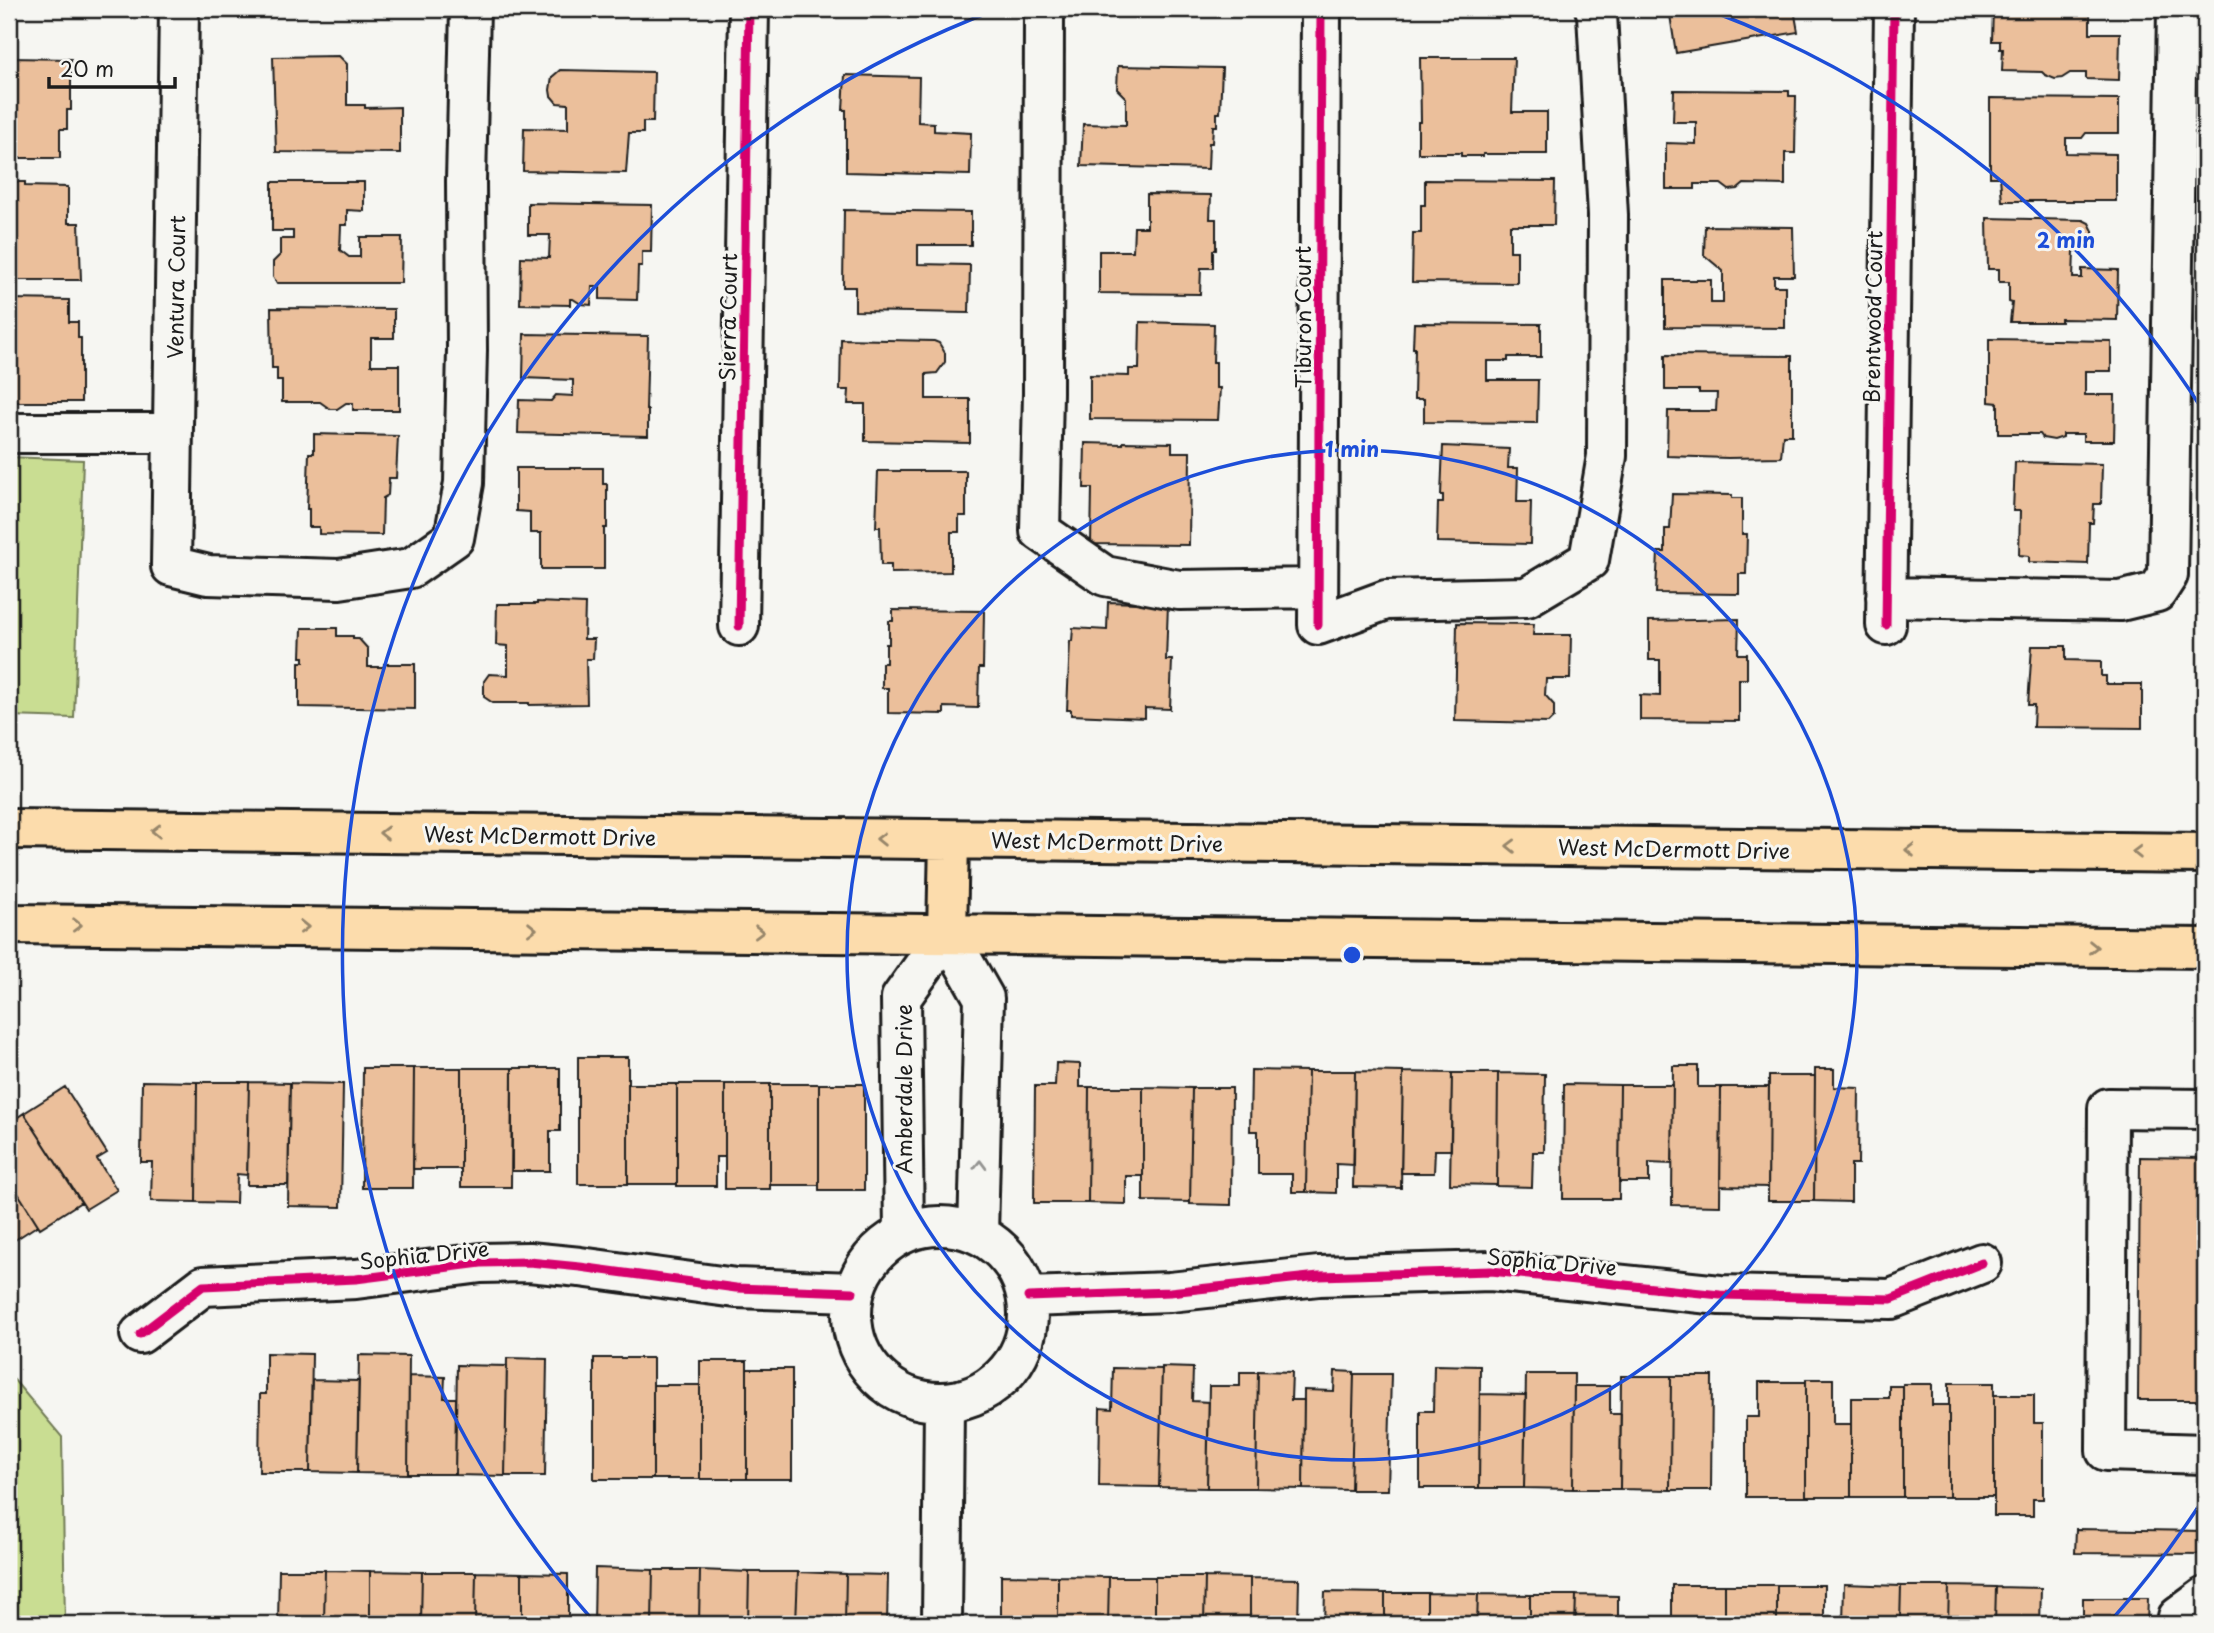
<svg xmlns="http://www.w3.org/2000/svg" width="2214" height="1633" font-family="'Playpen Sans',sans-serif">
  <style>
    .green { fill: #c9dd92; stroke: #727c57; stroke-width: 2 }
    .building { fill: #ebbf9b; stroke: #1c1c1c; stroke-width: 2 }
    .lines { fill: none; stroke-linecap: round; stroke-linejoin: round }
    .minor-casing { stroke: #1c1c1c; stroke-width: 44 }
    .major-casing { stroke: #1c1c1c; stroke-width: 44 }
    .minor { stroke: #f6f6f2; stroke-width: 38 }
    .major { stroke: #fcdcac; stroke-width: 38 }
    .cycleway-casing { stroke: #f6f6f2; stroke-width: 13 }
    .cycleway { stroke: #d6006c; stroke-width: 9 }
    .oneway { stroke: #97866b }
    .oneway2 { stroke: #949492 }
    .ring { fill: none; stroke: #1d4ed8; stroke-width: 3.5 }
    .labels { text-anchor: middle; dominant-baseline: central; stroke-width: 6; stroke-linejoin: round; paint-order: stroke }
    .street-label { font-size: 21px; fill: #1c1c1c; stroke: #f6f6f2 }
    .centre { fill: #1d4ed8; stroke: #f6f6f2; stroke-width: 3.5 }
    .ring-label { font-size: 21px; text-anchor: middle; font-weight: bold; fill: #1d4ed8; stroke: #f6f6f2; stroke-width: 6; stroke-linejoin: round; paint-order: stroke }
  </style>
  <rect width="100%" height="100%" fill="#f6f6f2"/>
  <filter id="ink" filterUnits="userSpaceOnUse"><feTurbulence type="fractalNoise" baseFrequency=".0143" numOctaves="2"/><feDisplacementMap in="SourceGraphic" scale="14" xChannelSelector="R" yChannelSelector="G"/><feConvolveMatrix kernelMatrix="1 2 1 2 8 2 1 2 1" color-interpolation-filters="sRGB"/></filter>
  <g filter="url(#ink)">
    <path class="green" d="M 9,457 L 83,460 L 74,718 L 9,716 Z
      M 9,1374 L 62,1437 L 65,1624 L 9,1624 Z"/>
    <path class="building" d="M 1669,9 L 1794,9 L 1798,32 L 1676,53 Z
      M 1993,9 L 2115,9 L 2115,11 L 2090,11 L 2090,33 L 2120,33 L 2119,80 L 2086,79 L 2086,73 L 2070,73 L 2062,78 L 2055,79 L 2045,75 L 2042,72 L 2002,71 L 2003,49 L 2000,49 L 2000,41 L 1992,41 Z
      M 339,56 L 347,64 L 347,105 L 365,105 L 365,108 L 400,107 L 400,153 L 276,152 L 273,57 Z
      M 9,58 L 71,59 L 71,110 L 67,110 L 67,129 L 60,129 L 60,158 L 9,158 Z
      M 1420,58 L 1514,58 L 1512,112 L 1547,112 L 1547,154 L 1483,154 L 1483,156 L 1461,156 L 1461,153 L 1418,153 L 1418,122 L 1421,122 Z
      M 1118,66 L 1222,68 L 1220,113 L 1217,113 L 1217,126 L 1213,126 L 1212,143 L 1209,143 L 1208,169 L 1081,166 L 1083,124 L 1126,125 L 1126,98 L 1117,89 Z
      M 560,70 L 654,72 L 653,122 L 643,122 L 643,133 L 629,133 L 626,173 L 523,171 L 524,128 L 568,129 L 568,104 L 557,103 L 551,96 L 550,90 L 552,77 Z
      M 845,75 L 919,77 L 918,122 L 934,123 L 934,131 L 971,133 L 970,175 L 846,172 L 846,110 L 843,110 Z
      M 1674,90 L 1789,91 L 1789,96 L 1796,96 L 1795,153 L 1785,153 L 1785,185 L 1744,184 L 1738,189 L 1729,190 L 1721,184 L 1695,184 L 1695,189 L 1666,189 L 1666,143 L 1696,144 L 1696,122 L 1673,122 Z
      M 1990,98 L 2119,99 L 2119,133 L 2086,133 L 2082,138 L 2066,138 L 2066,153 L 2116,154 L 2116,201 L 2002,201 L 2000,177 L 1990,177 Z
      M 1425,180 L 1555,181 L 1554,225 L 1510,225 L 1510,251 L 1517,251 L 1517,283 L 1412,282 L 1413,233 L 1421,233 L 1421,205 L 1425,205 Z
      M 9,182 L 25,182 L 25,186 L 68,187 L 68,223 L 79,223 L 81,280 L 9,280 Z
      M 272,182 L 364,182 L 364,211 L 347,210 L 347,225 L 341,225 L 340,250 L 349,257 L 360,257 L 360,237 L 402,237 L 401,283 L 277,283 L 273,277 L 273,262 L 280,255 L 280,239 L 293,239 L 293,231 L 272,231 Z
      M 1147,194 L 1211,195 L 1210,219 L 1216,219 L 1216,250 L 1213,250 L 1213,268 L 1201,268 L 1200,294 L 1099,293 L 1099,251 L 1133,251 L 1134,227 L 1147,227 Z
      M 528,203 L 652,205 L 651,252 L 642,252 L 642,266 L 638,266 L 637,300 L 600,299 L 600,287 L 592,287 L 591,305 L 581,304 L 573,299 L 570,299 L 570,305 L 520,304 L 521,257 L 549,258 L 550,235 L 528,235 Z
      M 844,210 L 971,212 L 971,245 L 918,245 L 918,264 L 970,265 L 969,313 L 855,311 L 855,287 L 843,287 Z
      M 1987,218 L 2083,220 L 2089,223 L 2093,231 L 2093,239 L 2088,248 L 2074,251 L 2073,278 L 2082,278 L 2082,269 L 2118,270 L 2117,320 L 2061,319 L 2061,322 L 2010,322 L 2012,303 L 2009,302 L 2009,282 L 1999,282 L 1999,269 L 1988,269 Z
      M 1705,226 L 1793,227 L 1794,276 L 1774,276 L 1774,286 L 1785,286 L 1785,328 L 1665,327 L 1665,280 L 1711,280 L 1711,303 L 1723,303 L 1723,271 L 1704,255 Z
      M 9,299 L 69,300 L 69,322 L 78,322 L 78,338 L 81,338 L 81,402 L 9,402 Z
      M 271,308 L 394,309 L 394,338 L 371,338 L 371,365 L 399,365 L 399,410 L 353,410 L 353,403 L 346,403 L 337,409 L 330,409 L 320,402 L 282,402 L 282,380 L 277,380 L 277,368 L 272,368 Z
      M 1140,322 L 1214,324 L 1213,362 L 1216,362 L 1216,388 L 1220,388 L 1218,420 L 1090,419 L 1090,375 L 1129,376 L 1129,369 L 1139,369 Z
      M 1414,323 L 1541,324 L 1541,357 L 1508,357 L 1508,361 L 1487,361 L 1487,380 L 1538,380 L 1537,423 L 1424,422 L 1424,399 L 1414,399 L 1415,348 L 1413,348 Z
      M 524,334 L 648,336 L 646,410 L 648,410 L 648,436 L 518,433 L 519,400 L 551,401 L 556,395 L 573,396 L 573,380 L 523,378 Z
      M 841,339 L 934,341 L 939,343 L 945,353 L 945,362 L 937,373 L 926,374 L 926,399 L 970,399 L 970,443 L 865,441 L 865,404 L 848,404 L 849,390 L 840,390 Z
      M 1989,339 L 2111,341 L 2111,371 L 2085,371 L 2085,395 L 2115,395 L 2114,441 L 2083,441 L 2083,434 L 2063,434 L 2063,437 L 2054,440 L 2043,438 L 2040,434 L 1998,434 L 1998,403 L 1989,402 Z
      M 1665,355 L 1792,356 L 1792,435 L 1783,435 L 1781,457 L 1728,458 L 1667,456 L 1668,411 L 1716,411 L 1717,393 L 1699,393 L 1699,390 L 1665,390 Z
      M 314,434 L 398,436 L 396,478 L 389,478 L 388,495 L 383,498 L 382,535 L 319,534 L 319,527 L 309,527 L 309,509 L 307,509 L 309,453 L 314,453 Z
      M 1123,442 L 1172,443 L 1172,452 L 1190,452 L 1189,545 L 1091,544 L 1092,488 L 1084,488 L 1085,443 L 1123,444 Z
      M 1443,446 L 1509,449 L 1508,468 L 1518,468 L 1517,502 L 1531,502 L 1530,544 L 1437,542 L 1438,503 L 1443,503 L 1443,495 L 1441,495 Z
      M 2015,462 L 2102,464 L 2101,504 L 2094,504 L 2093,523 L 2089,523 L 2088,564 L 2029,562 L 2029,556 L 2019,555 L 2020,511 L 2013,511 Z
      M 516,468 L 603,468 L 603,484 L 607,484 L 607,528 L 604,528 L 604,569 L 541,569 L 541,533 L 530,533 L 530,512 L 516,511 Z
      M 878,471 L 966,471 L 966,516 L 959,516 L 959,532 L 951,532 L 951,572 L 891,573 L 891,565 L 881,565 L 880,527 L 876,527 Z
      M 1672,494 L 1732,495 L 1732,498 L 1742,498 L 1742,534 L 1747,534 L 1746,574 L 1739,574 L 1739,594 L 1656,593 L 1658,552 L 1665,552 L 1665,529 L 1670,529 Z
      M 537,602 L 585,604 L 584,639 L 594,639 L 593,659 L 586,659 L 587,704 L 529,705 L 529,703 L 493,703 L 484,697 L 484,681 L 489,674 L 508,675 L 508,646 L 496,645 L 497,604 L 537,604 Z
      M 1108,602 L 1168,604 L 1166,660 L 1172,660 L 1170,709 L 1145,708 L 1145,718 L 1071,715 L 1071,710 L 1067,710 L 1070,641 L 1072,641 L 1073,628 L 1107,630 Z
      M 893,610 L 984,611 L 983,668 L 979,668 L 978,708 L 944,707 L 944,714 L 888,713 L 888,688 L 882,688 L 882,663 L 886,663 L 886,644 L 889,644 L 889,621 L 893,621 Z
      M 1739,619 L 1738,654 L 1747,654 L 1747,679 L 1739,679 L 1739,721 L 1640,720 L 1640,695 L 1660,696 L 1660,660 L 1649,660 L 1649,621 Z
      M 1457,623 L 1534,624 L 1533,635 L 1571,635 L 1570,679 L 1546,679 L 1545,695 L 1554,705 L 1554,717 L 1548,723 L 1455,721 Z
      M 302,628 L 337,628 L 337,636 L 353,636 L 353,639 L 359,639 L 368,649 L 368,667 L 384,667 L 384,664 L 415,664 L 415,709 L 299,707 L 299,662 L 304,662 L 304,657 L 301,657 Z
      M 2032,646 L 2066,646 L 2066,660 L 2101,661 L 2101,676 L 2106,676 L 2106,684 L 2142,684 L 2142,728 L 2033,727 L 2034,705 L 2028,705 Z
      M 578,1057 L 628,1057 L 628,1184 L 578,1184 Z
      M 1056,1063 L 1080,1064 L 1080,1087 L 1089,1087 L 1088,1203 L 1034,1203 L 1035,1086 L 1055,1086 Z
      M 1673,1066 L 1698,1066 L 1698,1087 L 1721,1087 L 1720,1206 L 1672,1205 Z
      M 363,1068 L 414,1068 L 413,1188 L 362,1188 Z
      M 414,1068 L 461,1068 L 461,1169 L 413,1169 Z
      M 461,1068 L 512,1068 L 511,1187 L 461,1187 Z
      M 512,1068 L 560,1068 L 560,1131 L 550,1131 L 550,1171 L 512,1171 Z
      M 1815,1069 L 1834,1069 L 1834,1087 L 1859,1088 L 1858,1164 L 1851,1164 L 1851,1202 L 1814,1201 Z
      M 1251,1070 L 1308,1071 L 1306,1192 L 1292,1192 L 1292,1174 L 1258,1174 L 1258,1131 L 1250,1131 Z
      M 1308,1071 L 1355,1071 L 1354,1165 L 1336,1164 L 1336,1193 L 1306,1192 Z
      M 1355,1071 L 1403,1072 L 1401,1188 L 1353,1187 Z
      M 1403,1072 L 1452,1073 L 1451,1150 L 1435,1150 L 1434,1173 L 1401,1173 Z
      M 1452,1073 L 1498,1073 L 1497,1185 L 1450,1184 Z
      M 1498,1073 L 1545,1074 L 1544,1152 L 1533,1152 L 1532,1187 L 1497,1186 Z
      M 1769,1076 L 1815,1076 L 1814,1201 L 1768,1201 Z
      M 142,1081 L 197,1082 L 196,1202 L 151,1201 L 152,1162 L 141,1162 Z
      M 197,1082 L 249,1082 L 247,1175 L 237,1174 L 236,1203 L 196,1202 Z
      M 249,1082 L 290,1083 L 288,1185 L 247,1185 Z
      M 290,1083 L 343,1084 L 341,1207 L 288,1206 Z
      M 628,1084 L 677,1084 L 677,1184 L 628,1184 Z
      M 677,1084 L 725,1084 L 725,1157 L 716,1157 L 716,1186 L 677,1186 Z
      M 725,1084 L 770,1084 L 770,1189 L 725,1189 Z
      M 770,1084 L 819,1084 L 819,1185 L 770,1185 Z
      M 819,1084 L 864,1084 L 864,1190 L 819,1190 Z
      M 1564,1084 L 1620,1085 L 1619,1199 L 1563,1199 Z
      M 1620,1085 L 1673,1085 L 1672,1164 L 1649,1163 L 1649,1182 L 1619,1182 Z
      M 65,1087 L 107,1153 L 97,1159 L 117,1190 L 86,1209 L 24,1113 Z
      M 1089,1087 L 1143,1087 L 1143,1176 L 1126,1176 L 1126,1204 L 1088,1203 Z
      M 1143,1087 L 1192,1088 L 1190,1202 L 1143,1201 Z
      M 1721,1087 L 1769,1087 L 1768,1187 L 1720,1186 Z
      M 1192,1088 L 1232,1088 L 1231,1205 L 1190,1204 Z
      M 24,1113 L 81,1202 L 40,1228 L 9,1179 L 9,1123 Z
      M 2140,1157 L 2205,1158 L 2205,1400 L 2138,1400 Z
      M 9,1179 L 38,1225 L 9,1244 Z
      M 266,1353 L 312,1354 L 310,1472 L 259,1472 L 260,1394 L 266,1394 Z
      M 359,1355 L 409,1356 L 408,1474 L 357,1473 Z
      M 507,1358 L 547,1359 L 545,1476 L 505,1476 Z
      M 594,1358 L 653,1358 L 653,1479 L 594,1479 Z
      M 700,1361 L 747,1361 L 747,1479 L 700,1479 Z
      M 457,1365 L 507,1366 L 505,1476 L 455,1475 Z
      M 1434,1365 L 1480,1366 L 1479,1488 L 1420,1488 L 1420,1411 L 1433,1411 Z
      M 1162,1367 L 1193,1368 L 1192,1401 L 1209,1402 L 1207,1488 L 1159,1487 Z
      M 1113,1368 L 1162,1369 L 1159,1487 L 1099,1486 L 1100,1408 L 1112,1409 Z
      M 747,1369 L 792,1369 L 792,1479 L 747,1479 Z
      M 1258,1371 L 1292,1372 L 1291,1400 L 1304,1400 L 1303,1489 L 1256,1488 Z
      M 1335,1371 L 1354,1372 L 1351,1490 L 1303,1489 L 1304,1390 L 1334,1391 Z
      M 1240,1372 L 1258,1372 L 1256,1488 L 1207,1488 L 1209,1386 L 1240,1386 Z
      M 1354,1374 L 1391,1374 L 1388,1490 L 1351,1490 Z
      M 1526,1374 L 1574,1374 L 1573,1489 L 1524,1488 Z
      M 409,1376 L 445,1377 L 444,1398 L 456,1398 L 455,1474 L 408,1474 Z
      M 1621,1376 L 1671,1376 L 1670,1490 L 1620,1489 Z
      M 1671,1376 L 1712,1376 L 1711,1490 L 1670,1490 Z
      M 1806,1379 L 1833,1379 L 1833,1424 L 1851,1424 L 1851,1497 L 1806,1497 Z
      M 312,1380 L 359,1381 L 357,1473 L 310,1472 Z
      M 1759,1382 L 1806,1382 L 1806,1497 L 1746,1497 L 1746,1417 L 1759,1417 Z
      M 1949,1383 L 1994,1383 L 1994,1497 L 1949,1497 Z
      M 1903,1384 L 1932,1384 L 1932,1405 L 1949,1405 L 1949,1497 L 1903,1497 Z
      M 653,1385 L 700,1385 L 700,1479 L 653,1479 Z
      M 1574,1386 L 1610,1386 L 1610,1414 L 1621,1414 L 1620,1489 L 1573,1489 Z
      M 1889,1386 L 1903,1386 L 1903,1497 L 1851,1497 L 1851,1398 L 1889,1398 Z
      M 1480,1394 L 1526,1395 L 1524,1488 L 1479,1488 Z
      M 1994,1395 L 2034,1395 L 2034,1423 L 2043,1423 L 2043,1499 L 2033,1499 L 2033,1516 L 1994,1516 Z
      M 2076,1529 L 2205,1531 L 2205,1554 L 2075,1553 Z
      M 595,1568 L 653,1570 L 652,1624 L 594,1624 Z
      M 279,1570 L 325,1570 L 324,1624 L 278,1624 Z
      M 325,1570 L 370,1571 L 370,1624 L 324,1624 Z
      M 653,1570 L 700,1570 L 699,1624 L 652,1624 Z
      M 700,1570 L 749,1572 L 748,1624 L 699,1624 Z
      M 370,1571 L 422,1572 L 421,1624 L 370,1624 Z
      M 422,1572 L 476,1572 L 475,1624 L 421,1624 Z
      M 476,1572 L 522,1573 L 522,1624 L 475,1624 Z
      M 749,1572 L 798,1572 L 796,1624 L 748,1624 Z
      M 798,1572 L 846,1574 L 845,1624 L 796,1624 Z
      M 522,1573 L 568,1574 L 568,1624 L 522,1624 Z
      M 846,1574 L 888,1575 L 887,1624 L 845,1624 Z
      M 1001,1575 L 1058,1576 L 1058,1624 L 1001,1624 Z
      M 1058,1576 L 1109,1577 L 1108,1624 L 1058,1624 Z
      M 1109,1577 L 1155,1577 L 1155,1624 L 1108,1624 Z
      M 1155,1577 L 1205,1577 L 1204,1624 L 1155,1624 Z
      M 1205,1577 L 1250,1578 L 1250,1624 L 1204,1624 Z
      M 1250,1578 L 1299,1579 L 1298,1624 L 1250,1624 Z
      M 1844,1584 L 1901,1586 L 1900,1624 L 1843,1624 Z
      M 1672,1585 L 1725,1585 L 1725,1624 L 1672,1624 Z
      M 1725,1585 L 1777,1585 L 1777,1624 L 1725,1624 Z
      M 1777,1585 L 1824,1585 L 1824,1624 L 1777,1624 Z
      M 1901,1586 L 1949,1586 L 1948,1624 L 1900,1624 Z
      M 1949,1586 L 1996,1587 L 1995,1624 L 1948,1624 Z
      M 1996,1587 L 2041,1588 L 2040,1624 L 1995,1624 Z
      M 1325,1592 L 1385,1593 L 1385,1624 L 1324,1624 Z
      M 1385,1593 L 1427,1593 L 1427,1624 L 1385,1624 Z
      M 1427,1593 L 1478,1594 L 1477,1624 L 1427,1624 Z
      M 1478,1594 L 1530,1595 L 1530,1624 L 1477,1624 Z
      M 1530,1595 L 1576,1595 L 1575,1624 L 1530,1624 Z
      M 1576,1595 L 1618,1596 L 1618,1624 L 1575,1624 Z
      M 2083,1598 L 2148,1598 L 2147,1624 L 2083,1624 Z"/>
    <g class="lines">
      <g class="minor-casing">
        <path id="minor" d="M 179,9 L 171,566 L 208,575 L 339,579 L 411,568 L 454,538 L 464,483 L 467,350 L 466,181 L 470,9
          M 1044,9 L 1043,393 L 1040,531 L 1105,576 L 1179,590 L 1318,588
          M 1321,9 L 1318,625 L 1386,600 L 1527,597 L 1589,560 L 1607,456 L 1608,215 L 1597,14 L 1595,9
          M 9,433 L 173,433
          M 1886,597 L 2120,601 L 2157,592 L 2168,575 L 2177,9
          M 1886,625 L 1894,9
          M 739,626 L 749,9
          M 2205,1109 L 2108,1108 L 2106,1451 L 2205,1454
          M852 1314a88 88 0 1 1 176 0a88 88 0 1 1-176 0Z
          M 904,1233 L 901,998 L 947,933 L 984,998 L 978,1234
          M 1028,1297 L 1170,1292 L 1319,1276 L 1491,1271 L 1720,1295 L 1891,1299 L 1982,1263
          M 140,1334 L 203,1286 L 356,1279 L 481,1263 L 529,1262 L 580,1267 L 736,1288 L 853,1292
          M 942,1624 L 944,1403
          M 2177,1624 L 2178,1617 L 2205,1597"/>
      </g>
      <g class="major-casing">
        <path id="major" d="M 9,829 L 2205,853
          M 9,924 L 2205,948
          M 947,933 L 949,840"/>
      </g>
      <use href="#minor" class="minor"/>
      <use href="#major" class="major"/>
      <g class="cycleway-casing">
        <path id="cycleway" d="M 1318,625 L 1321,9
          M 1886,625 L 1894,9
          M 739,626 L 749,9
          M 1028,1297 L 1170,1292 L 1319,1276 L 1491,1271 L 1720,1295 L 1891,1299 L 1982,1263
          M 140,1334 L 203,1286 L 356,1279 L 481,1263 L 529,1262 L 580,1267 L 736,1288 L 853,1292"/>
      </g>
      <use href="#cycleway" class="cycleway"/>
    </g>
    <defs><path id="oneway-chevron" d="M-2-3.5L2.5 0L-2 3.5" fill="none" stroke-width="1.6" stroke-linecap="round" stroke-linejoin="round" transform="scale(1.75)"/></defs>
    <g class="oneway">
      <use href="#oneway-chevron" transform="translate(156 831) rotate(-179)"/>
      <use href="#oneway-chevron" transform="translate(384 833) rotate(-179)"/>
      <use href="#oneway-chevron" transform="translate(881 839) rotate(-179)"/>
      <use href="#oneway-chevron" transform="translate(1511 846) rotate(-179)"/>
      <use href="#oneway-chevron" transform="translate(1910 850) rotate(-179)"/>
      <use href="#oneway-chevron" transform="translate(2137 852) rotate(-179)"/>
      <use href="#oneway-chevron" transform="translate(77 925) rotate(1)"/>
      <use href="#oneway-chevron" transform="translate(304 927) rotate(1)"/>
      <use href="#oneway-chevron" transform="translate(532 929) rotate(1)"/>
      <use href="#oneway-chevron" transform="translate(759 932) rotate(1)"/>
      <use href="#oneway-chevron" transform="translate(2093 947) rotate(1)"/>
    </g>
    <use class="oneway2" href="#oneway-chevron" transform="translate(980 1165) rotate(-89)"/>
  </g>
  <g class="ring">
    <circle cx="1352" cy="955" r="505"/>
    <path d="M2204 1498A1010 1010 0 0 1 2108 1624M596 1624A1010 1010 0 0 1 998 9M1706 9A1010 1010 0 0 1 2204 412"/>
  </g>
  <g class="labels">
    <g class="street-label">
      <text transform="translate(175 287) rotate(-89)">Ventura Court</text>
      <text transform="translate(727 317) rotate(-89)">Sierra Court</text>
      <text transform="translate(1302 317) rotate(-90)">Tiburon Court</text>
      <text transform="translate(1872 317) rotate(-89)">Brentwood Court</text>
      <text transform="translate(540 835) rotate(1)">West McDermott Drive</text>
      <text transform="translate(1107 841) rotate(1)">West McDermott Drive</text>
      <text transform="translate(1674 848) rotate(1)">West McDermott Drive</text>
      <text transform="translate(903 1089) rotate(-90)">Amberdale Drive</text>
      <text transform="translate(424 1254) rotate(-6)">Sophia Drive</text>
      <text transform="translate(1552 1261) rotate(5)">Sophia Drive</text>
    </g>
  </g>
  <circle cx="1352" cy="955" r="10" class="centre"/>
  <g class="ring-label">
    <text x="2066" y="248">2 min</text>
    <text x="1352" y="457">1 min</text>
  </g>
  <rect width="2214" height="1633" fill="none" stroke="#f6f6f2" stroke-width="35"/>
  <rect x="18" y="18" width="2179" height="1598" fill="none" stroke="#1c1c1c" stroke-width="2.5" filter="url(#ink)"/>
  <path d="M49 77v10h126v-10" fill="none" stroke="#1c1c1c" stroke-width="3.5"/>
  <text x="60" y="77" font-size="21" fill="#1c1c1c" stroke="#f6f6f2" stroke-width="5" paint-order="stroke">20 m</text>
</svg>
